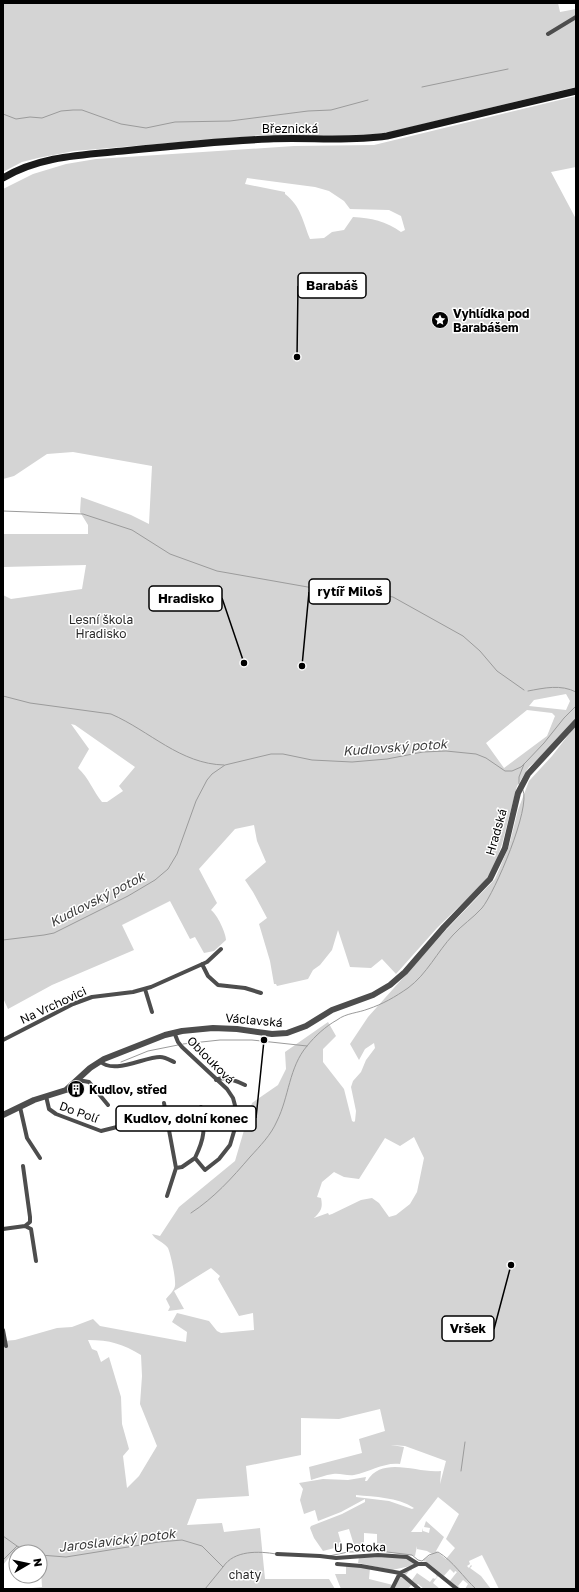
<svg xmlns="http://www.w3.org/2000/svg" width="579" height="1592" font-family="'Golos Text',sans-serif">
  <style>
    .green { fill: #d4d4d4; fill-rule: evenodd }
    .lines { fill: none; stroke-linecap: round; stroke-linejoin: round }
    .stream { stroke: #9b9b9b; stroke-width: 1 }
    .minor { stroke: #4d4d4d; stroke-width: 4 }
    .tertiary { stroke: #4d4d4d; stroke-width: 6 }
    .secondary { stroke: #1a1a1a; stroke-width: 7 }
    .labels { text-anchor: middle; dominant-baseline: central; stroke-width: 3; stroke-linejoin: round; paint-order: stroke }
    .street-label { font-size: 12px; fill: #000; stroke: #fff }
    .poi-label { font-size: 12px; font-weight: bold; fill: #000; stroke: #fff; text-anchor: start }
    .park-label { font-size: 12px; fill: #2b2b2b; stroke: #fff }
    .water-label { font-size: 13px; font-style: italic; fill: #3c3c3c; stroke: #fff }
    .leader { fill: none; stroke: #000; stroke-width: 1.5 }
    .callout-dot { fill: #000; stroke: #fff; stroke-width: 1.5 }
    .callout { fill: #fff; stroke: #000; stroke-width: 1.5 }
    .callout-label { font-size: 13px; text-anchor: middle; font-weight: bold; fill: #000 }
  </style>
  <rect width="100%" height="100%" fill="#fff"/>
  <path class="green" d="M 3,3 L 558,3 L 560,12 L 576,9 L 576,87 L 390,132 L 361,136 L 264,135 L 74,151 L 38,158 L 22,162 L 3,172 Z
    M 576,96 L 576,167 L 551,172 L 576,219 L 576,719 L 546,752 L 529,767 L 517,786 L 502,844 L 494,868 L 483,883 L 437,928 L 396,974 L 382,959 L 371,968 L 350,967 L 338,930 L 332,950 L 320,965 L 313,970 L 308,979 L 277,986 L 276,984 L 274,984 L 270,961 L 259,924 L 267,918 L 253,892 L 245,880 L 266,862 L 257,841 L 254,825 L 235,829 L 199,869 L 217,903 L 211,910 C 217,914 226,933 226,940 L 214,951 L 204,953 L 195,937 L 190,939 L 170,901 L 122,925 L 134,950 L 52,985 L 8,1009 L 3,998 L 3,595 L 11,599 L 82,589 L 86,565 L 3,567 L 3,534 L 88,534 L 88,525 L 80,512 L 81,497 L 131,515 L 149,524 L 152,466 L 73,452 L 47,454 L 14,476 L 3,479 L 3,189 L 33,174 L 66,164 L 96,159 L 294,146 L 374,145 ZM 247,178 L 315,187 L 329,191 L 344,201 L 350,209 L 389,210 L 401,216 L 405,230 L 401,232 C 386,221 371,218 353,217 L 344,230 L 332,232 L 324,238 L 310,239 C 303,222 301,206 285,194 L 285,192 L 245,184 ZM 566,694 L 570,701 L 566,710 L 529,706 L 534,700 ZM 527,710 L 552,713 L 555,716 L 547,736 L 504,768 L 486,743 ZM 71,724 L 75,725 L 135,767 L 119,786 L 123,791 L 107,802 L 102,802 C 93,791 89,778 78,768 L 89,749 Z
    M 576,725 L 576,1589 L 499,1589 L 482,1555 L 469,1561 L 470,1564 L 467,1566 L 469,1568 L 471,1565 L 472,1566 L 470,1568 L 481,1576 L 491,1589 L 465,1589 L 468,1584 L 463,1580 L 458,1586 L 461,1589 L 458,1589 L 449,1582 L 457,1572 L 455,1571 L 454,1573 L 450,1569 L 443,1577 L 425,1562 L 426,1560 L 424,1562 L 423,1560 L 432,1554 L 427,1551 L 417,1549 L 417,1546 L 415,1556 L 377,1551 L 377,1534 L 364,1533 L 364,1545 L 354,1545 L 349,1529 L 338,1532 L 342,1546 L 323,1551 L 314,1538 L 310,1528 L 311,1526 L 342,1514 L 365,1502 L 365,1499 L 341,1512 L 318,1521 L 315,1510 L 304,1514 L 300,1500 L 303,1489 L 299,1483 L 323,1479 L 348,1480 L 366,1477 L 365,1481 L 367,1481 C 383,1455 418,1474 441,1471 L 440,1484 L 446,1461 L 405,1446 L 392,1445 L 391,1445 L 404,1447 L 400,1464 C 384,1462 370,1472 354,1475 C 347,1476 340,1473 333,1474 C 325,1475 318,1478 311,1480 L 309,1467 L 362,1453 L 359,1439 L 385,1431 L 380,1409 L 339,1419 L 301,1418 L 301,1455 L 246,1466 L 249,1496 L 197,1499 L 187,1525 L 222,1523 L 224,1532 L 260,1528 L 265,1579 L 329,1579 L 335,1589 L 22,1589 L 42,1587 L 40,1552 L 25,1552 L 20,1549 L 11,1555 L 3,1565 L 3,1341 L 15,1340 L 57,1328 L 72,1327 L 93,1319 L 100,1326 L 186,1342 L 187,1332 L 172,1322 L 177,1313 L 209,1321 L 217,1331 L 221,1333 L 254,1330 L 253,1313 L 239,1316 L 218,1279 L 220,1276 L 211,1268 L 174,1291 L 184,1309 L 168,1311 L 170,1307 L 166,1299 C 169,1295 174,1291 175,1286 C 176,1279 171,1255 168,1248 C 164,1242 155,1240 152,1234 L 160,1236 L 179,1207 L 235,1161 L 252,1103 L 278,1085 L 286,1069 L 285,1052 L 328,1022 L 336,1036 L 323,1049 L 323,1062 L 344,1089 L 352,1121 L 354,1122 L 355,1121 L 356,1111 L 351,1087 L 353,1081 L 361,1072 L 366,1060 L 375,1048 L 374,1043 L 365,1049 L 359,1060 L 350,1044 L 368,1017 L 444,932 L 495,879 L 509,846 L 518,810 L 529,781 L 552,756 ZM 414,1137 L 424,1158 L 417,1192 L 410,1204 L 396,1215 L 389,1217 L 379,1203 L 372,1198 L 361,1200 L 332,1214 L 329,1215 L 328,1213 L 314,1218 C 321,1211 323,1208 321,1198 L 317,1197 L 322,1182 L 334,1172 L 344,1177 L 359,1179 L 385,1138 L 400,1146 ZM 88,1340 C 110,1340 123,1344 141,1355 L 142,1376 L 140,1404 L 157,1446 L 139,1476 L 127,1488 L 123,1456 L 129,1449 L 122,1424 L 121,1397 L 109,1357 L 101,1362 L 97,1351 L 92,1349 ZM 356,1495 C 375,1497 397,1497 414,1508 L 412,1509 L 389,1501 L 356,1497 ZM 438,1497 L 459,1514 L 446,1539 L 455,1548 L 446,1559 L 436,1551 L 444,1537 L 426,1521 L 424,1527 L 430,1528 L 429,1533 L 423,1531 L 423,1528 L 422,1532 L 411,1532 Z
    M 372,1556 L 407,1558 L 414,1562 L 415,1565 L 392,1570 L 358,1563 L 359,1557 Z
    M 346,1566 L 370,1568 L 369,1579 L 393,1585 L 391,1589 L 341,1589 L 335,1574 L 346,1574 Z
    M 412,1569 L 411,1571 L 410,1570 L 406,1575 L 412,1580 L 417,1573 L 430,1582 L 433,1578 L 435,1579 L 437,1577 L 436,1575 L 438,1576 L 433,1583 L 440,1589 L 424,1589 L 418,1584 L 416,1586 L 404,1575 L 405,1571 Z
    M 401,1575 L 412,1584 L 408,1589 L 394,1589 Z"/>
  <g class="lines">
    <path class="stream" d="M 422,87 L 508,69
      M 3,114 L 16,119 L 30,117 L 42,118 L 61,111 L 73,110 L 82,110 L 121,124 L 146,128 L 175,122 L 230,121 L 308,111 L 331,110 L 368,100
      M 3,511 L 83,514 L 132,530 L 170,554 L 217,571 L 319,589 L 363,592 L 393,597 L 463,636 L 480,651 L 497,671 L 524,690
      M 528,691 C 544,688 561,684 576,692
      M 3,696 L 30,703 L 111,714 C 150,731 180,764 224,765
      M 519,784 L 519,777 L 524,764
      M 3,940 L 44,935 L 54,933 L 128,896 L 155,880 L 168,869 L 177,854 L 196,801 L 207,780 L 212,774 L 225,765 L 271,754 L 283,754 L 312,760 L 352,762 L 387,759 L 423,752 L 446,751 L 476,754 L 486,758 L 505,771 L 512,771 L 521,767 L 526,762 L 544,743 L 564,718 L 576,706
      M 183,1044 L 220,1040 L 252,1040 L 307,1046
      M 121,1062 L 148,1051 L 178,1045
      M 191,1213 C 214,1198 232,1178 250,1157 C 260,1146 271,1135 277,1121 C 289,1097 289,1067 307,1046 C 315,1036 326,1026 337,1020 C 346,1013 358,1013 368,1009 C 383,1004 395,997 408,988 C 427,974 437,952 453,935 C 462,925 473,918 482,908 C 495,892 531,808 523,790
      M 461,1471 L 465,1442
      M 3,1536 L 17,1546
      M 40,1555 L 66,1557 L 159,1542 L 182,1540 L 202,1546 L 223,1567 C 234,1550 259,1551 276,1554
      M 329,1556 L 348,1552 L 379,1551 L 412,1555 L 418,1560 L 422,1561 L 429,1555 L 438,1552 C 453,1561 463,1577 476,1589
      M 3,1560 L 17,1546 L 28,1552
      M 205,1589 L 223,1567"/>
    <path class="minor" d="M 548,34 L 576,17
      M 202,964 L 208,976 L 218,985 L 245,988 L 261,993
      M 145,989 L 152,1012
      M 174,1032 L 178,1042 L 182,1047 L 227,1089 L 233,1098 L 236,1109 L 235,1128 L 230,1145 L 219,1159 L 205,1170 L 195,1158
      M 3,1040 L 73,1004 L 92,997 L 133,992 L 151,987 L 207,962 L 221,949
      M 100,1061 C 113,1075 144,1057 160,1057 C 165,1057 170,1060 174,1062
      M 78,1080 L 89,1082 L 108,1105
      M 216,1080 C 224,1075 237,1081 245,1085
      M 46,1096 L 49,1109 L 56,1114 L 101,1131 L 117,1127
      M 164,1103 L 176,1168 L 167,1196
      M 20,1107 L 27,1138 L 40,1158
      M 195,1158 C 205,1137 205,1130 201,1107
      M 23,1166 L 30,1217 L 30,1222 L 25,1226
      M 176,1168 L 182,1167 L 195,1158
      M 3,1229 L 25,1226 L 31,1229 L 36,1261
      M 3,1330 L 6,1346
      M 277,1554 L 320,1556 L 336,1558 L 378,1555 L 407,1557 L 418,1564
      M 337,1564 L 361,1566 L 400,1573 L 419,1589
      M 392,1589 L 400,1573 L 418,1564 L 426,1564 L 457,1589"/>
    <path class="tertiary" d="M 3,1115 L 34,1100 L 66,1090 L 90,1068 L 104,1059 L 165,1035 L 182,1031 L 213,1028 L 237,1029 L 272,1034 L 287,1033 L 306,1026 L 332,1010 L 373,995 L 390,985 L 405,972 L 444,927 L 490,879 L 505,848 L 518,793 L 528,774 L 576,722"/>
    <path class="secondary" d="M 3,178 C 39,156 82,155 123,151 C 171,146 220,141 269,139 C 308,137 347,142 387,136 L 576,91"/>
  </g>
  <defs>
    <g id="sight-disc" transform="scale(0.9)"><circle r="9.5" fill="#000" stroke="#fff"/><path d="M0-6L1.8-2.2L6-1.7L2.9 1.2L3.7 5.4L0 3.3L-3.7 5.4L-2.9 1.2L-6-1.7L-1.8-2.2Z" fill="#fff"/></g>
    <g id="building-disc" transform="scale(0.9)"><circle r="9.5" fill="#000" stroke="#fff"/><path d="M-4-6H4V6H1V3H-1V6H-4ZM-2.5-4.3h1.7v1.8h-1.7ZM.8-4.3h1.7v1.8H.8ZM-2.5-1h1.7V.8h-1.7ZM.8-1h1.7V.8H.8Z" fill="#fff"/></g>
  </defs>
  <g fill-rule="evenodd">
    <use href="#sight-disc" x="440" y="320"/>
    <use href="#building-disc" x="76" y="1089"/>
  </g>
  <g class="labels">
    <g class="street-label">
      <text x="290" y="128">Březnická</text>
      <text transform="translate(496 832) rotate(-74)">Hradská</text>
      <text transform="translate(53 1005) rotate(-25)">Na Vrchovici</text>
      <text transform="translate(254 1020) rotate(5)">Václavská</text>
      <text transform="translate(211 1060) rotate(45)">Oblouková</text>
      <text transform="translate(79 1112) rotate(20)">Do Polí</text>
      <text transform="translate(360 1547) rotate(-1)">U Potoka</text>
    </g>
    <g class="poi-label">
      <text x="453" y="313">Vyhlídka pod<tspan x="453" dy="14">Barabášem</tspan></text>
      <text x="89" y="1089">Kudlov, střed</text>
    </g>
    <g class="park-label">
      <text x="101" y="619">Lesní škola<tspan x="101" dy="14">Hradisko</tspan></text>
      <text x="245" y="1574">chaty</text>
    </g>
    <g class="water-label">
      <text transform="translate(395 747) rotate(-4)">Kudlovský potok</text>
      <text transform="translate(97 899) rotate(-27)">Kudlovský potok</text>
      <text transform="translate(117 1540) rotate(-7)">Jaroslavický potok</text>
    </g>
  </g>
  <path class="leader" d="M297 357L298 286M302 666L309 592M244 663L222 598M264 1040L256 1118M511 1265L494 1329"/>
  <g class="callout-dot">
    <circle cx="297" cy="357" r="4"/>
    <circle cx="302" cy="666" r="4"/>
    <circle cx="244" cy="663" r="4"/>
    <circle cx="264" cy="1040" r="4"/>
    <circle cx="511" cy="1265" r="4"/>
  </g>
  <g class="callout">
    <rect x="298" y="273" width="68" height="25" rx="4"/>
    <rect x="309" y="579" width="81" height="25" rx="4"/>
    <rect x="149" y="586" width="73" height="25" rx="4"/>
    <rect x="116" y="1106" width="140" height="25" rx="4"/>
    <rect x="442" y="1316" width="52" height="25" rx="4"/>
  </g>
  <g class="callout-label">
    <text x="332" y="290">Barabáš</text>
    <text x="350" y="596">rytíř Miloš</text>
    <text x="186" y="603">Hradisko</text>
    <text x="186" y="1123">Kudlov, dolní konec</text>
    <text x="468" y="1333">Vršek</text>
  </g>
  <rect width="579" height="1592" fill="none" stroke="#000000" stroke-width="8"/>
  <g transform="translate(28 1564) rotate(81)"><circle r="19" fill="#ffffff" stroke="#999999"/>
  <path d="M0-3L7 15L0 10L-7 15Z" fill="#000000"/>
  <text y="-6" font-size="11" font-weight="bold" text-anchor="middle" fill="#000000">N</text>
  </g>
</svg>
